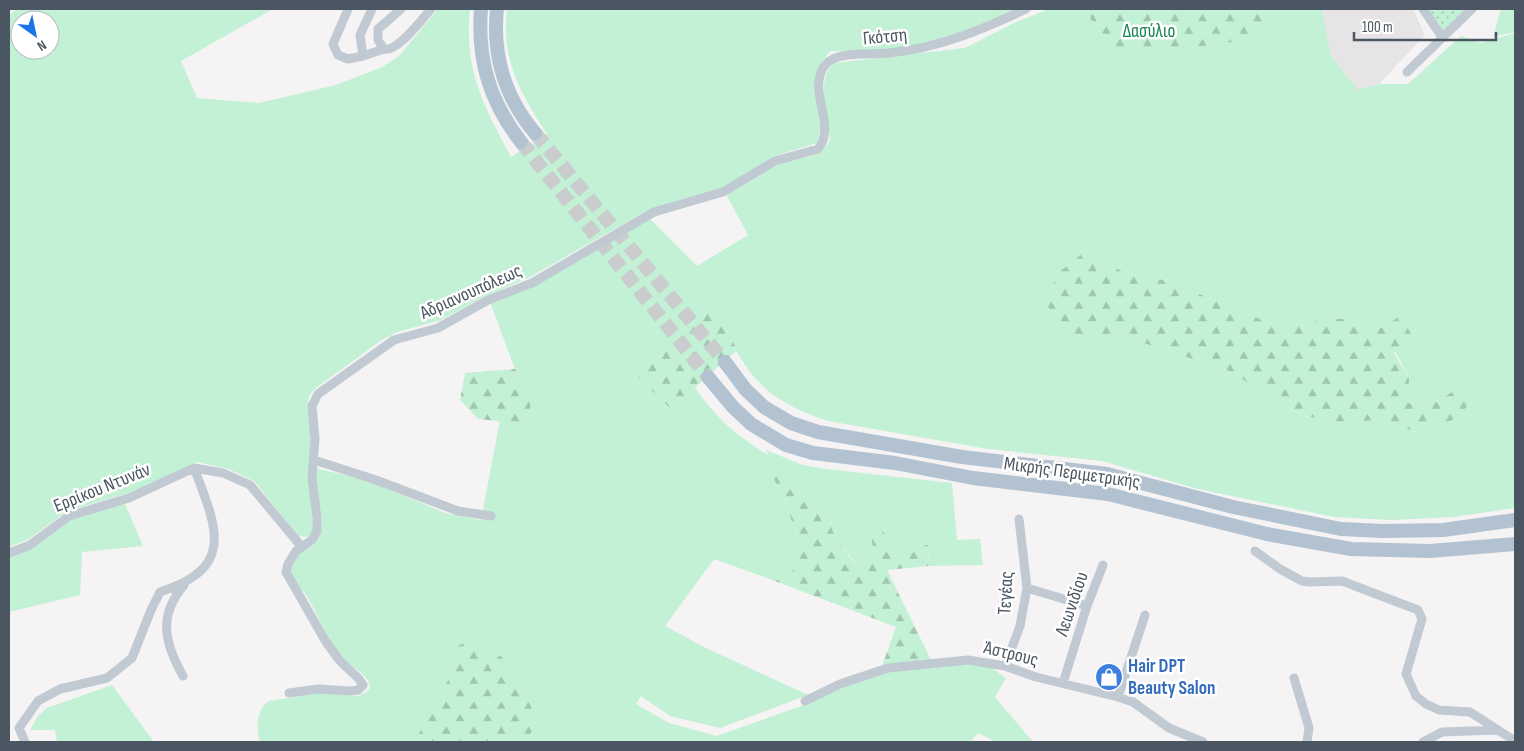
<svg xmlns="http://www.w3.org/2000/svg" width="1524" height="751" font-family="'Sofia Sans Condensed',sans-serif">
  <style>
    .education { fill: #e6e4e5 }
    .grass { fill: #c3f1d5; fill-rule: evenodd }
    .forest { fill: url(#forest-firs) }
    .park { fill: url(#park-dots) }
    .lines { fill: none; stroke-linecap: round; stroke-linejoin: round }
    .primary-tunnel { stroke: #caccce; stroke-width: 14; stroke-dasharray: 14 7; stroke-linecap: butt }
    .street { stroke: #c1cad2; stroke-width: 9 }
    .primary { stroke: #b3c2d1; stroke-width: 14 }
    .labels { text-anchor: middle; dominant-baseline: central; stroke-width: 5; stroke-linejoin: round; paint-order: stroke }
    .park-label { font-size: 19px; fill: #17864f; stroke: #fff }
    .street-label { font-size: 19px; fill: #4a5661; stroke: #fff }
    .shop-label { font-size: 19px; font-weight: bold; fill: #366cbe; stroke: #fff; text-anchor: start }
  </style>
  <defs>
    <pattern id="forest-firs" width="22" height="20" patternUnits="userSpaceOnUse" patternTransform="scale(1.25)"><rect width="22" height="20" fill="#c3f1d5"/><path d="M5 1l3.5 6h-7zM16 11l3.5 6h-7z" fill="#a0c6b0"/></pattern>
    <pattern id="park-dots" width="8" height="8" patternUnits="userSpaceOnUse" patternTransform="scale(1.25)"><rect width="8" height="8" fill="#c3f1d5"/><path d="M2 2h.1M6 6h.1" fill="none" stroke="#a0c6b0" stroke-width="1.8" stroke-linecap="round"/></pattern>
  </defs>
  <rect width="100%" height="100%" fill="#f5f3f3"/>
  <path class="education" d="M 1322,9 L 1413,9 L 1425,35 L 1379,84 L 1358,90 L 1331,56 Z"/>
  <path class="grass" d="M 17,9 L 273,9 L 181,61 L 197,98 L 259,103 L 336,85 L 382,67 L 399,56 L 438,9 L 470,9 C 464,71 483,104 511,157 L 547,134 C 520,93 501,60 507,9 L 1021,9 L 927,45 L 857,52 L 831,51 C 800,78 829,113 817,143 L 778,155 L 713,193 L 650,209 L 528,278 L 481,298 L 441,320 L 397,332 L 379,342 L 317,387 C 306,396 306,405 310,418 L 313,530 L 309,537 L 298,536 L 254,481 L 228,469 L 197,462 L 136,491 L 67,511 L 29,539 L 9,547 L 9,15 ZM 20,20 L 50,20 L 50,50 L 20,50 Z
    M 1049,9 L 1083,9 L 1115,50 L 1145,54 L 1261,38 L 1288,9 L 1322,9 L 1331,56 L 1358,90 L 1379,84 L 1408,84 L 1461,36 L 1480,43 L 1515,33 L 1515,508 L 1454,517 L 1392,520 L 1334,517 L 1198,489 L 1102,461 L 988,449 L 828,421 C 804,413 777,402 759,382 C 737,360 725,326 711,299 L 639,377 L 670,408 L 695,388 C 715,417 738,437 768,455 L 766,450 L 803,465 L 827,469 L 952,483 L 957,540 L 980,539 L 983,565 L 929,566 L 928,545 L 891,548 L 871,536 L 874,554 L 869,568 L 865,568 L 854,562 L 833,532 L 829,517 L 806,488 L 765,465 L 784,496 L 800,548 L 799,562 L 789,575 L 775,581 L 714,559 L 665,626 L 704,647 L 808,695 L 720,728 L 670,716 L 641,696 L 636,704 L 669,723 L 717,736 L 801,706 L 817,696 L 875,673 L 958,663 L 992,668 L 1006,678 L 995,697 L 1033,742 L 996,742 L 978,733 L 970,742 L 260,742 C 256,730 256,709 269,701 L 320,693 L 357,696 L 365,693 L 370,688 C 370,676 356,670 348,663 C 328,645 320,617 306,595 C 301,588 289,578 290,569 C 291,548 318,554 321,530 C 325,510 312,488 318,469 L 364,479 L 445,513 L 481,520 L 500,420 L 529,424 L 531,393 L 515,369 L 490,302 L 530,289 L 649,218 L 697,266 L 748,235 L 726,194 C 744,187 758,172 776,165 C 794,157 823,161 830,139 C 828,118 815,79 834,63 L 965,48 L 1014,23 ZM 1088,249 L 1121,271 L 1168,281 L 1282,328 L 1327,318 L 1346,319 L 1383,328 L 1409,378 L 1407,403 L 1431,405 L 1455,390 L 1473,396 L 1419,433 L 1382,420 L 1341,422 L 1304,416 L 1267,396 L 1232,372 L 1131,339 L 1070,337 Z
    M 1501,9 L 1515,9 L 1515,32 L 1493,37 Z
    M 125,504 L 143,546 L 82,552 L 80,595 L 9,612 L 9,555 L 65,521 Z
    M 112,685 L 154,742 L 57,742 L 55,730 L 30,730 L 38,716 L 47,708 Z"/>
  <path class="forest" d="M 1083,9 L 1288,9 L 1261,38 L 1145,54 L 1115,50 Z
    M 1088,249 L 1121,271 L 1168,281 L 1282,328 L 1327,318 L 1346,319 L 1383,328 L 1401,315 L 1411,334 L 1394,353 L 1409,378 L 1408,403 L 1431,405 L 1455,390 L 1473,396 L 1460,417 L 1419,433 L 1382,420 L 1341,422 L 1304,416 L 1267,396 L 1232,372 L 1131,339 L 1070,337 L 1046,304 L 1057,274 Z
    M 711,299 L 737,350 L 671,409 L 638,377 Z
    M 515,369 L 531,393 L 529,424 L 478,419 L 460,400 L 465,373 Z
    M 769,456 L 806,488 L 829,517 L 833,532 L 853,562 L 865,568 L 869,567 L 874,554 L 871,536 L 883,531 L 891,548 L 928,545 L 929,566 L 887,570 L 931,660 L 882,666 L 896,627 L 775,581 L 789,575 L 799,562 L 800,548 L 784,496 L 765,465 Z
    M 475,643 L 502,657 L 509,674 L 531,706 L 534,729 L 528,736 L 516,731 L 508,742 L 419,742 L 417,737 L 456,666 L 450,650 L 462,644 Z"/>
  <path class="park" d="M 1423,9 L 1471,9 L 1442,37 Z"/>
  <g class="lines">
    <path class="primary-tunnel" d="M 535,133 L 725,362
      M 521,142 L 708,377"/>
    <path class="street" d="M 348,9 L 333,44 L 338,55 L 348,59 L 363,56
      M 372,9 L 360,35 L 363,56 L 384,49
      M 401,9 L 378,29 L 378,40 L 384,49 C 398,52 422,19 431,9
      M 1423,9 L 1442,37
      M 1407,72 L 1472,9
      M 314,460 L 376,480 L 458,511 L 491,516
      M 1255,551 L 1280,569 L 1302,581 L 1309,582 L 1342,581 L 1418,610 L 1422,619 L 1406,674 L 1416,696 L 1426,704 L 1439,710 L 1470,712 L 1515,741
      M 9,553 L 30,545 L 69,516 L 129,498 L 194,468 L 223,473 L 250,485 L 301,546
      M 1027,588 L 1087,606
      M 1005,666 L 1020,626 L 1027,588 L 1019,519
      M 183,676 C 164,642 158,616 184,585
      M 1294,678 L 1309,728 L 1307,742
      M 1063,683 L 1087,606 L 1103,565
      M 289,693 L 318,689 L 351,691 L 358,690 L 363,685 L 359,679 L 340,661 L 326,642 L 286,572 L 288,564 L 296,551 L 312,540 L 317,531 L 317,517 L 312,478 L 315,439 L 312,406 L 318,394 L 394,340 L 438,328 L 488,300 L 532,283 L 654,212 L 723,192 L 775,161 L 818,149 C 838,126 805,88 826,64 C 837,51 872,55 889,53 C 939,48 981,30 1026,9
      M 1118,697 L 1145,615
      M 805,701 L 840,684 L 888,668 L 968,660 L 1005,666 L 1036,677 L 1118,697 L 1133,702 L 1169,728 L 1203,742
      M 25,742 L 19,728 L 38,701 L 60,689 L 107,678 L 132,658 L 151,610 L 160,592 C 237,568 216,526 194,468
      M 1423,742 L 1442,732 L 1498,730"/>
    <path class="primary" d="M 481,9 C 477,60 490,102 521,142
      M 497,9 C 492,56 505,97 535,133
      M 725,362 L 746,390 L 764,407 L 791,423 L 818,432 L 962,457 L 1107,474 L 1233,507 L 1341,529 L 1382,531 L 1443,530 L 1515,520
      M 708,377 L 733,407 L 751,424 L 786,445 L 813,453 L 895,463 L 973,478 L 1108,494 L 1267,534 L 1351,549 L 1430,551 L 1515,544"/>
  </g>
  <defs>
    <g id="shop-disc" transform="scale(1.4375)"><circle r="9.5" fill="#3f7fe0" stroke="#fff"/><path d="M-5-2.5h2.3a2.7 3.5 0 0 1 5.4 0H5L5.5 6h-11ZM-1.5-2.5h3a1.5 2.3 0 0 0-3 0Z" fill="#fff"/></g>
  </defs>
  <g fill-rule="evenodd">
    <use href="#shop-disc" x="1109" y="677"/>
  </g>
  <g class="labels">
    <g class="park-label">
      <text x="1149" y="31">Δασύλιο</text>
    </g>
    <g class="street-label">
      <text transform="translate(885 37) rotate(-5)">Γκότση</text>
      <text transform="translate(471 292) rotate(-24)">Αδριανουπόλεως</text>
      <text transform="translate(1072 473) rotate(8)">Μικρής Περιμετρικής</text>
      <text transform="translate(102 488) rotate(-22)">Ερρίκου Ντυνάν</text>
      <text transform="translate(1006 593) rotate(-87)">Τεγέας</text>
      <text transform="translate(1072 604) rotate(-71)">Λεωνιδίου</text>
      <text transform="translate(1011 654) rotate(14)">Άστρους</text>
    </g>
    <g class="shop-label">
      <text x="1128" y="666">Hair DPT<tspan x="1128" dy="22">Beauty Salon</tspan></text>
    </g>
  </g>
  <rect width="1524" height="751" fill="none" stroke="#4a5661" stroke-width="20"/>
  <g transform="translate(35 35) rotate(147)"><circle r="24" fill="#ffffff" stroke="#b7bbc0"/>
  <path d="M0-4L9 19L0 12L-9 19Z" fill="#1a73e8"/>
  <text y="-8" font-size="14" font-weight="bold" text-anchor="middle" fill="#4a5661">N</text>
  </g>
  <path d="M1354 32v8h142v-8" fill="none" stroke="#4a5661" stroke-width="2.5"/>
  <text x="1362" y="32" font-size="15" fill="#4a5661" stroke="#ffffff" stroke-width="4" paint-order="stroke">100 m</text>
</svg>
